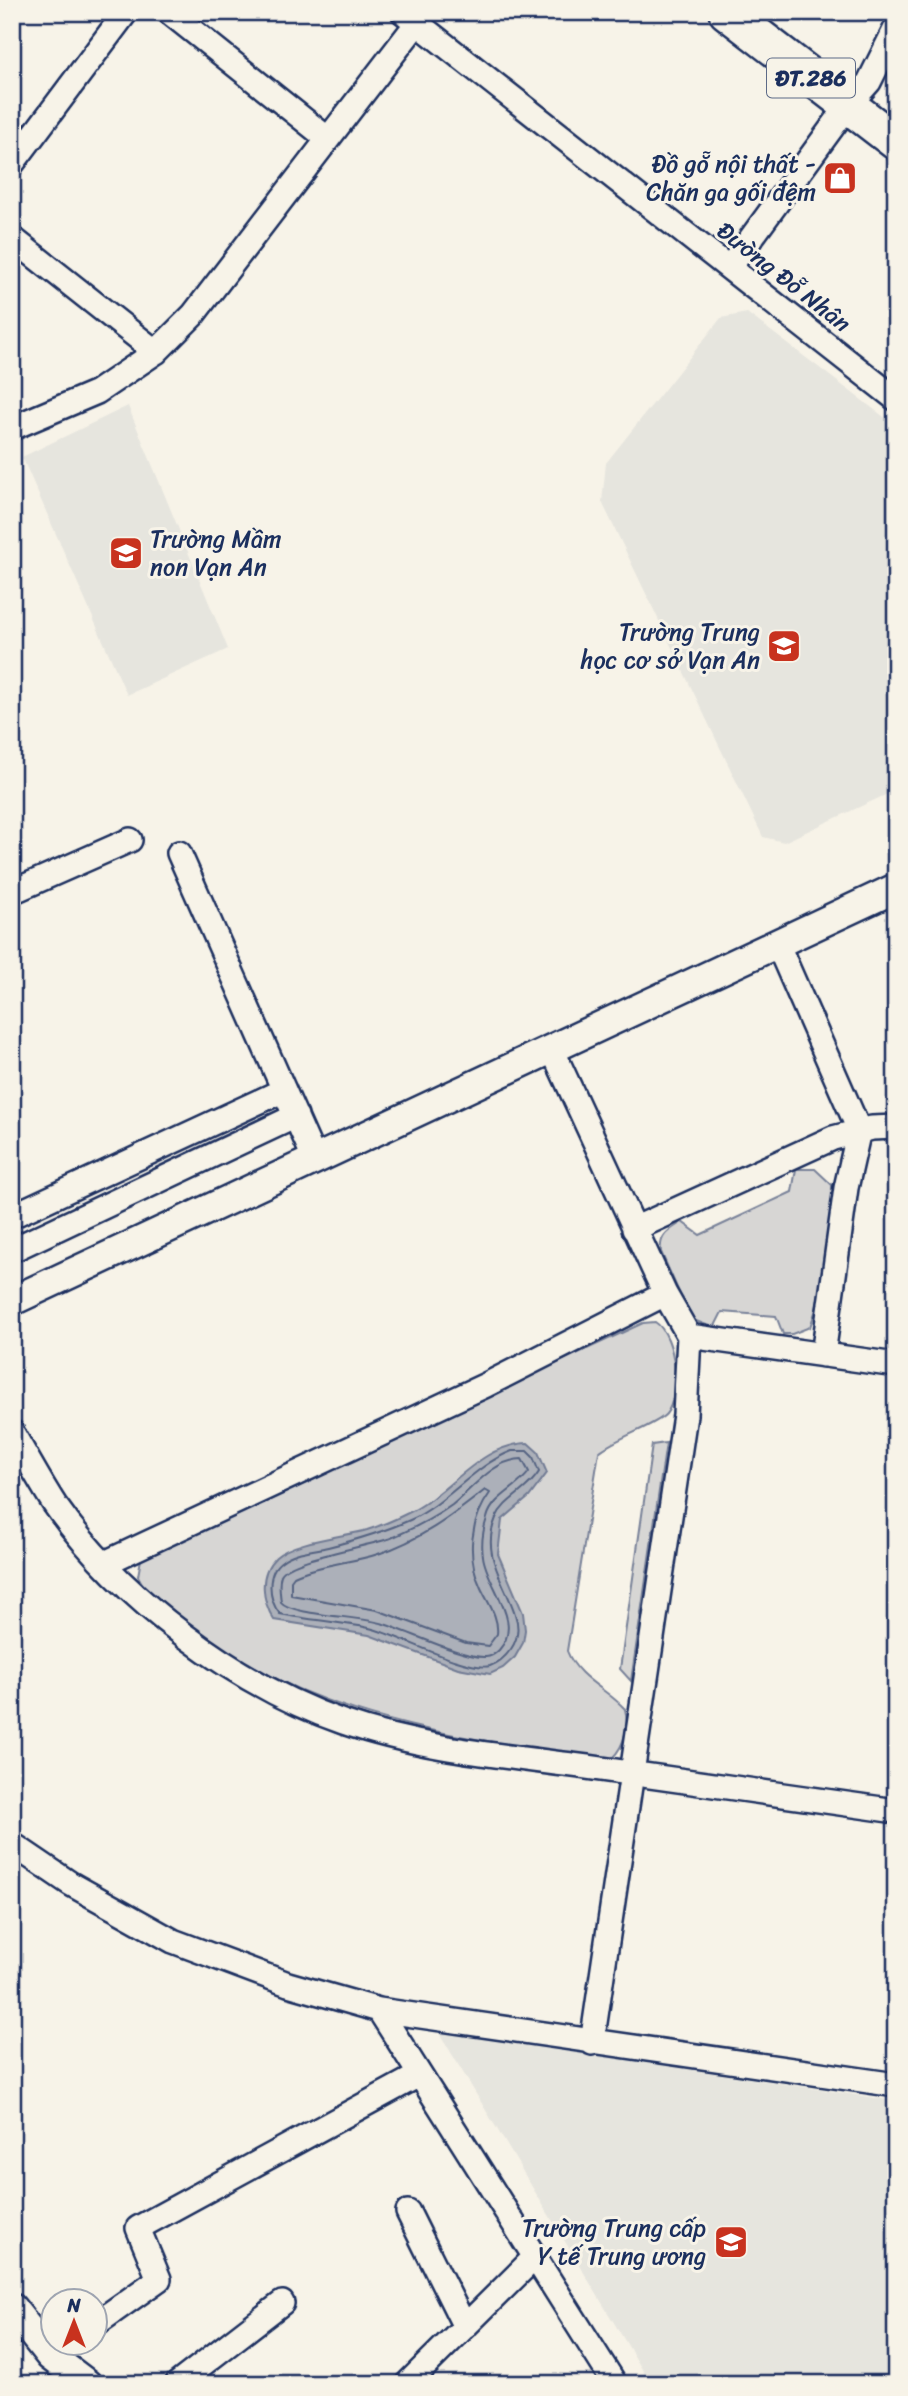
<svg xmlns="http://www.w3.org/2000/svg" width="908" height="2396" font-family="Sriracha,sans-serif">
  <style>
    .built { fill: #e6e5de }
    .green { fill: #d7d6d4; stroke: #798299; stroke-width: 2 }
    .water { fill: #acb0b9; stroke: #727c95; stroke-width: 2 }
    .lines { fill: none; stroke-linecap: round; stroke-linejoin: round }
    .shore { stroke: #556382; stroke-width: 2 }
    .minor-casing { stroke: #1b2f5e; stroke-width: 28 }
    .tertiary-casing { stroke: #1b2f5e; stroke-width: 33 }
    .primary-casing { stroke: #1b2f5e; stroke-width: 40 }
    .minor { stroke: #f7f3e8; stroke-width: 23 }
    .tertiary { stroke: #f7f3e8; stroke-width: 28 }
    .primary { stroke: #f7f3e8; stroke-width: 35 }
    .labels { text-anchor: middle; dominant-baseline: central; stroke-width: 6; stroke-linejoin: round; paint-order: stroke }
    .shield { fill: #f7f3e8; stroke: #5d6a87; stroke-width: 2 }
    .shield-label { font-size: 23px; font-weight: bold; fill: #1b2f5e }
    .poi-label { font-size: 24px; fill: #1b2f5e; stroke: #f7f3e8; text-anchor: end }
    .street-label { font-size: 24px; fill: #1b2f5e; stroke: #f7f3e8 }
  </style>
  <rect width="100%" height="100%" fill="#f7f3e8"/>
  <filter id="ink" filterUnits="userSpaceOnUse"><feTurbulence type="fractalNoise" baseFrequency=".0143" numOctaves="2"/><feDisplacementMap in="SourceGraphic" scale="14" xChannelSelector="R" yChannelSelector="G"/><feConvolveMatrix kernelMatrix="1 2 1 2 8 2 1 2 1" color-interpolation-filters="sRGB"/></filter>
  <g filter="url(#ink)">
    <path class="built" d="M 747,313 L 896,426 L 896,790 L 784,842 L 763,837 L 602,502 L 606,463 L 721,318 Z
      M 128,406 L 228,649 L 127,695 L 22,457 Z
      M 438,2031 L 896,2101 L 896,2384 L 651,2384 Z"/>
    <path class="green" d="M 796,1169 L 815,1169 L 832,1185 C 832,1227 825,1288 810,1327 L 792,1334 L 783,1334 L 776,1316 L 722,1312 L 714,1328 L 691,1319 L 661,1252 C 659,1235 668,1231 682,1222 L 700,1235 L 792,1192 Z
      M 655,1322 C 677,1336 681,1396 666,1414 C 657,1425 616,1438 599,1452 L 567,1651 C 578,1679 606,1688 625,1709 C 629,1725 625,1746 612,1758 C 587,1760 558,1752 533,1748 C 411,1731 291,1703 191,1627 C 171,1612 149,1599 138,1576 L 141,1559 L 190,1533 L 643,1323 Z
      M 666,1443 L 631,1681 L 620,1669 L 652,1445 Z"/>
    <path class="water" d="M 528,1443 L 538,1452 L 547,1473 L 529,1497 L 502,1520 L 498,1554 L 523,1613 L 525,1630 L 523,1643 L 515,1657 L 503,1668 L 490,1674 L 458,1668 L 369,1635 L 274,1620 C 262,1601 258,1574 276,1557 C 294,1541 342,1537 367,1530 C 380,1526 394,1520 406,1514 C 451,1494 477,1445 528,1443 Z"/>
    <g class="lines">
      <path class="shore" d="M 512,1451 L 527,1451 L 533,1457 L 539,1472 C 528,1491 504,1499 496,1518 C 480,1554 505,1582 515,1614 C 519,1626 518,1639 511,1649 C 506,1656 499,1663 490,1666 C 466,1672 397,1634 369,1628 C 339,1622 309,1620 280,1614 C 268,1600 266,1572 282,1561 C 295,1551 313,1551 328,1547 C 356,1540 383,1532 410,1520 C 448,1503 473,1466 512,1451 Z
        M 522,1459 L 529,1472 C 517,1489 492,1497 487,1518 C 483,1530 481,1543 483,1556 C 486,1585 525,1622 499,1650 C 496,1653 491,1657 486,1657 C 465,1659 407,1631 384,1624 C 363,1616 292,1616 281,1602 C 280,1593 278,1583 281,1575 C 288,1559 370,1546 391,1538 C 412,1529 433,1519 452,1505 C 473,1488 493,1460 522,1459 Z
        M 485,1490 L 490,1493 C 470,1521 466,1556 481,1588 C 488,1603 499,1617 497,1634 L 488,1646 L 466,1643 L 377,1610 L 291,1595 L 291,1580 L 294,1576 C 320,1564 351,1563 378,1554 C 420,1540 451,1517 485,1490 Z"/>
      <g class="minor-casing">
        <path id="minor" d="M 169,12 L 328,139
          M 425,12 L 417,23 L 896,399
          M 12,164 L 126,12
          M 12,238 L 156,352
          M 730,267 L 847,107 L 869,82 L 896,28
          M 12,428 L 97,392 L 156,352 L 193,315 L 417,23 L 403,12
          M 179,853 L 314,1158
          M 12,892 L 130,840
          M 777,943 L 859,1130 L 846,1188 L 823,1355
          M 552,1049 L 665,1294 L 689,1336 L 685,1415 L 592,2043
          M 12,1216 L 284,1090
          M 634,1229 L 833,1138 L 872,1128 L 896,1127
          M 12,1250 L 296,1116
          M 689,1336 L 896,1365
          M 12,1432 C 26,1456 40,1482 55,1505 C 120,1598 236,1685 343,1722 C 421,1749 505,1756 587,1767 C 690,1782 793,1796 896,1811
          M 105,1563 L 486,1385 L 665,1294
          M 12,1844 L 71,1884 L 173,1941 L 288,1984 L 379,2010 L 896,2085
          M 379,2010 L 615,2384
          M 408,2212 L 465,2327
          M 94,2325 L 159,2279 L 138,2228 L 419,2075
          M 50,2356 L 68,2344
          M 177,2384 L 282,2303
          M 407,2384 L 533,2259"/>
      </g>
      <g class="tertiary-casing">
        <path id="tertiary" d="M 12,1301 L 896,888
          M 12,2308 L 50,2356 L 87,2384"/>
      </g>
      <g class="primary-casing">
        <path id="primary" d="M 727,12 L 896,142"/>
      </g>
      <use href="#minor" class="minor"/>
      <use href="#tertiary" class="tertiary"/>
      <use href="#primary" class="primary"/>
    </g>
  </g>
  <defs>
    <g id="shop-square" transform="scale(1.75)"><rect x="-9" y="-9" width="18" height="18" rx="4" fill="#c8321e" stroke="#f7f3e8"/><path d="M-5-2.5h2.3a2.7 3.5 0 0 1 5.4 0H5L5.5 6h-11ZM-1.5-2.5h3a1.5 2.3 0 0 0-3 0Z" fill="#fff"/></g>
    <g id="school-square" transform="scale(1.75)"><rect x="-9" y="-9" width="18" height="18" rx="4" fill="#c8321e" stroke="#f7f3e8"/><path d="M0-5L7-2L0 1L-7-2ZM-4 1L0 2.5L4 1V4Q0 6-4 4Z" fill="#fff"/></g>
    <g id="university-square" transform="scale(1.75)"><rect x="-9" y="-9" width="18" height="18" rx="4" fill="#c8321e" stroke="#f7f3e8"/><path d="M0-5L7-2L0 1L-7-2ZM-4 1L0 2.5L4 1V4Q0 6-4 4Z" fill="#fff"/></g>
  </defs>
  <g fill-rule="evenodd">
    <use href="#shop-square" x="840" y="178"/>
    <use href="#school-square" x="126" y="553"/>
    <use href="#school-square" x="784" y="646"/>
    <use href="#university-square" x="731" y="2242"/>
  </g>
  <g class="labels">
    <rect class="shield" x="767" y="58.5" width="88" height="39" rx="5"/>
    <g class="shield-label">
      <text x="811" y="78">ĐT.286</text>
    </g>
    <g class="poi-label">
      <text x="816" y="164">Đồ gỗ nội thất -<tspan x="816" dy="28">Chăn ga gối đệm</tspan></text>
      <text x="150" y="539" text-anchor="start">Trường Mầm<tspan x="150" dy="28">non Vạn An</tspan></text>
      <text x="760" y="632">Trường Trung<tspan x="760" dy="28">học cơ sở Vạn An</tspan></text>
      <text x="706" y="2228">Trường Trung cấp<tspan x="706" dy="28">Y tế Trung ương</tspan></text>
    </g>
    <g class="street-label">
      <text transform="translate(784 277) rotate(38)">Đường Đỗ Nhân</text>
    </g>
  </g>
  <rect width="908" height="2396" fill="none" stroke="#f7f3e8" stroke-width="42"/>
  <rect x="21" y="21" width="866" height="2354" fill="none" stroke="#1b2f5e" stroke-width="2.5" filter="url(#ink)"/>
  <g transform="translate(74 2322)"><circle r="33" fill="#f7f3e8" stroke="#9fa5b1" stroke-width="2"/>
  <path d="M0-5L12 26L0 18L-12 26Z" fill="#c8321e"/>
  <text y="-10" font-size="19" font-weight="bold" text-anchor="middle" fill="#1b2f5e">N</text>
  </g>
</svg>
